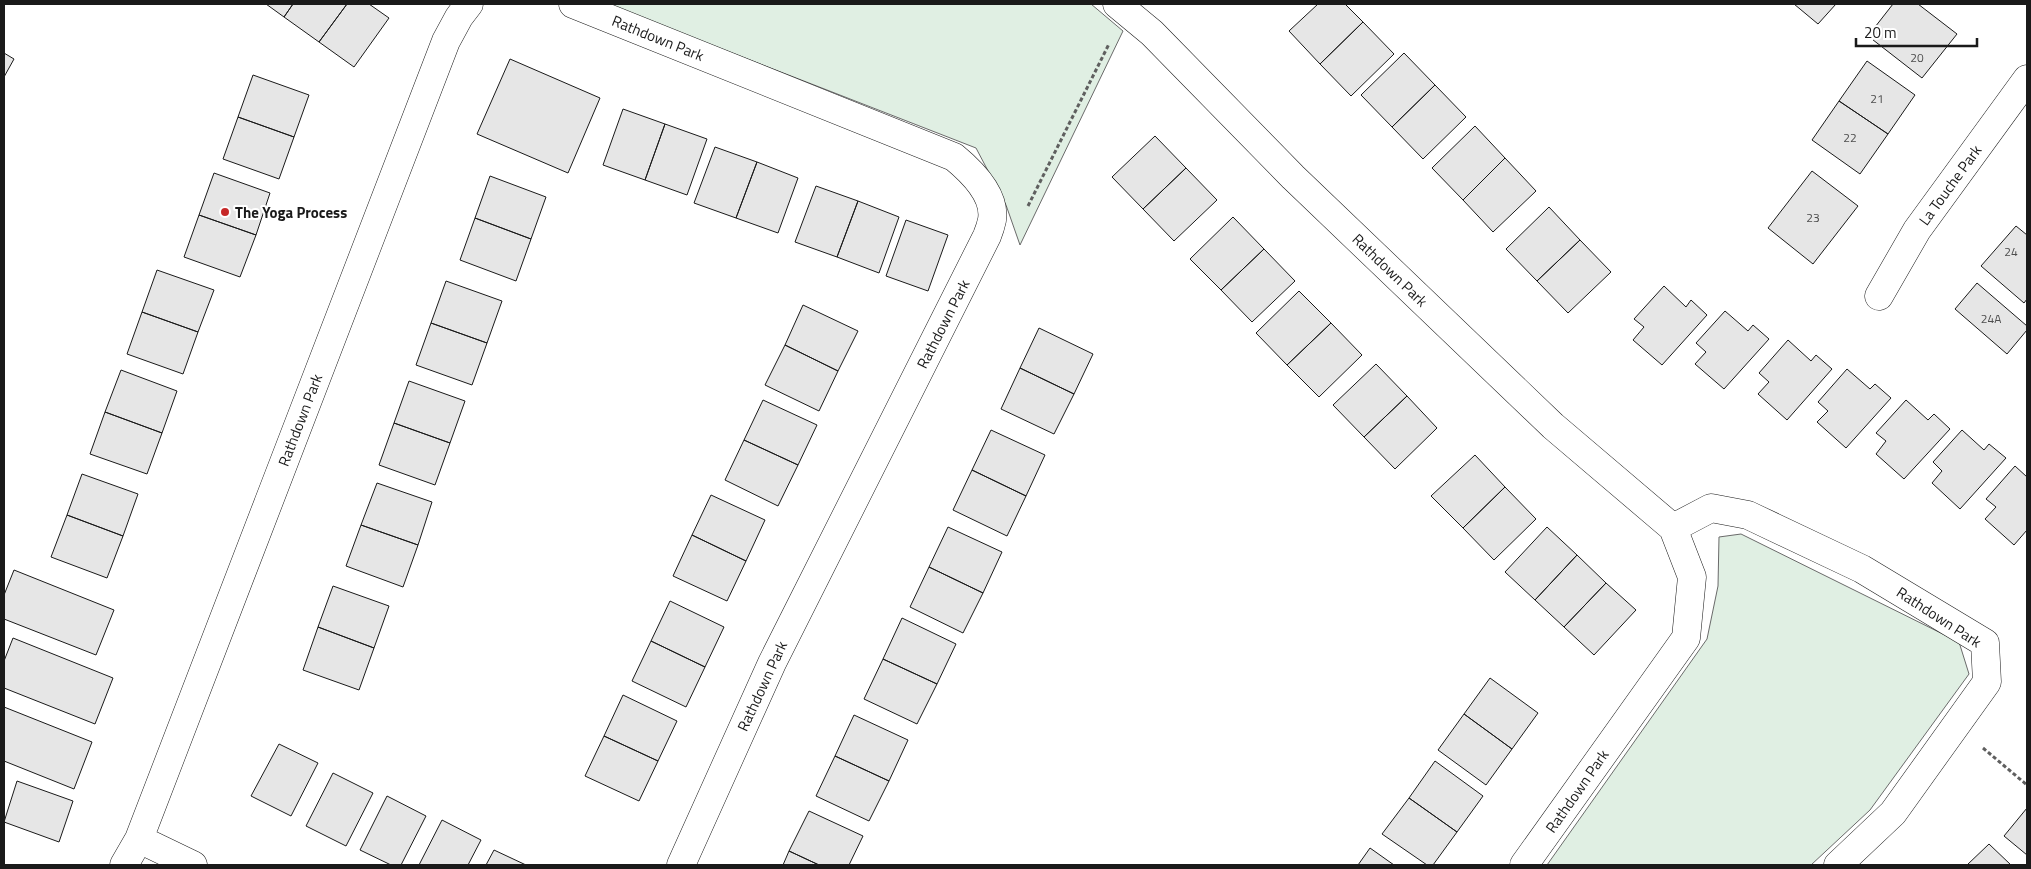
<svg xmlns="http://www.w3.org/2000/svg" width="2031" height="869" font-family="'Titillium Web',sans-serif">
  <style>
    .green { fill: #e0efe3; stroke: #6a6a6a }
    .building { fill: #e6e6e6; stroke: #1a1a1a }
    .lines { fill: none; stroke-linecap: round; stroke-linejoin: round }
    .minor-casing { stroke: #1a1a1a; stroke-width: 29 }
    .path { stroke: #5f5f5f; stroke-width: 3; stroke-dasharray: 4 2.5; stroke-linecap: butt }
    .minor { stroke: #fff; stroke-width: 28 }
    .poi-dot { fill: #c62828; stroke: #fff; stroke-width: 2 }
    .labels { text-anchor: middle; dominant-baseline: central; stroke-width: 4; stroke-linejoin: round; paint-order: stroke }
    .number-label { font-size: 12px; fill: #4d4d4d }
    .street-label { font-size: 15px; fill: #1a1a1a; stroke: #fff }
    .poi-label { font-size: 15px; font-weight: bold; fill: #1a1a1a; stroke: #fff; text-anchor: start }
  </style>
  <rect width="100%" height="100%" fill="#fff"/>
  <path class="green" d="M 606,4 L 1091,4 L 1123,31 L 1020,245 L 1006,205 L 976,148 Z
    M 1741,534 L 1959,642 L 1969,674 L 1870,810 L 1811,865 L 1547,865 L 1707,639 L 1718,586 L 1719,537 Z"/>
  <path class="building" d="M 266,4 L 293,4 L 284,17 Z
    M 293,4 L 347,4 L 319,42 L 284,17 Z
    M 347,4 L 369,4 L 389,18 L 354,67 L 319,42 Z
    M 1318,4 L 1345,4 L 1363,22 L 1320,64 L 1289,31 Z
    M 1794,4 L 1836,4 L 1818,24 Z
    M 1893,4 L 1918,4 L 1957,34 L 1922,78 L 1868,36 Z
    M 1363,22 L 1394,54 L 1351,96 L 1320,64 Z
    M 4,53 L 14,59 L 4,77 Z
    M 1404,53 L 1435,85 L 1392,127 L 1361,95 Z
    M 510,59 L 600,98 L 568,173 L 477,134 Z
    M 1867,61 L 1915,95 L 1888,134 L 1839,101 Z
    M 253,75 L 309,95 L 294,137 L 238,117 Z
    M 1435,85 L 1466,117 L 1423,159 L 1392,127 Z
    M 1839,101 L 1888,134 L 1860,174 L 1812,140 Z
    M 623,109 L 665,124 L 645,180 L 603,165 Z
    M 238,117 L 294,137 L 279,179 L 223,159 Z
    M 665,124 L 707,139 L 687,195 L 645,180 Z
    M 1475,126 L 1505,158 L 1463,200 L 1432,168 Z
    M 1155,136 L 1186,168 L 1143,209 L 1112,177 Z
    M 715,147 L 757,162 L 736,218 L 694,203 Z
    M 1505,158 L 1536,191 L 1493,232 L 1463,200 Z
    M 757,162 L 798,178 L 778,233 L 736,218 Z
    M 1186,168 L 1217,200 L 1174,241 L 1143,209 Z
    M 1812,171 L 1858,206 L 1813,264 L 1768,228 Z
    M 214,173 L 270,193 L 256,235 L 199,215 Z
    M 490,176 L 546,197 L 531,239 L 475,218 Z
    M 816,186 L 858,201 L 837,257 L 795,242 Z
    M 858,201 L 899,217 L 879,273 L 837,257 Z
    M 1549,207 L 1580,240 L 1537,281 L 1506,249 Z
    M 199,215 L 256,235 L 240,277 L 184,257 Z
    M 1233,217 L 1264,249 L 1221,290 L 1190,259 Z
    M 475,218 L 531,239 L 516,281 L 460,260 Z
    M 906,220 L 948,235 L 928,291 L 886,276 Z
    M 2016,226 L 2027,235 L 2027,299 L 2024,303 L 1981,266 Z
    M 1580,240 L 1611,272 L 1568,313 L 1537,281 Z
    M 1264,249 L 1295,281 L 1252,322 L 1221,290 Z
    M 157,270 L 214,290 L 198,332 L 142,312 Z
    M 446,281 L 502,301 L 487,343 L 431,323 Z
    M 1977,283 L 2027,326 L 2027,330 L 2007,354 L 1955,309 Z
    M 1664,286 L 1686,307 L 1691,300 L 1707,315 L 1662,365 L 1633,340 L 1644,327 L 1634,319 Z
    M 1299,291 L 1331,323 L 1287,365 L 1256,333 Z
    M 803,305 L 858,331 L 838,371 L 785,345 Z
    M 1725,311 L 1748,331 L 1753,325 L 1769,339 L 1724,389 L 1695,364 L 1706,352 L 1696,343 Z
    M 142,312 L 198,332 L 183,374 L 127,354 Z
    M 431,323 L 487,343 L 472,385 L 416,365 Z
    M 1331,323 L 1362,355 L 1319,397 L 1287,365 Z
    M 1039,328 L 1093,354 L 1074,394 L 1020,368 Z
    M 1788,340 L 1811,361 L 1816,355 L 1832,369 L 1787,420 L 1758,394 L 1769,382 L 1759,373 Z
    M 785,345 L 838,371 L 819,411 L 765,385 Z
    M 1376,364 L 1407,396 L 1364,437 L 1333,405 Z
    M 1020,368 L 1074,394 L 1054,434 L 1001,409 Z
    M 1847,369 L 1870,389 L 1875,384 L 1891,398 L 1846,448 L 1817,422 L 1828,411 L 1818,402 Z
    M 121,370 L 177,391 L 162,433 L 105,412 Z
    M 409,381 L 465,401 L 450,443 L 394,423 Z
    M 1407,396 L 1437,428 L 1395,469 L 1364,437 Z
    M 763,400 L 817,425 L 798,465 L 744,440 Z
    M 1906,400 L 1928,420 L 1934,414 L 1950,429 L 1904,479 L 1876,454 L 1886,441 L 1876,433 Z
    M 105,412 L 162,433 L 147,474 L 90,454 Z
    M 394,423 L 450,443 L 435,485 L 379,465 Z
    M 991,430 L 1045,455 L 1026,496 L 972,470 Z
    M 1962,430 L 1984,450 L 1989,444 L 2006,458 L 1960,509 L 1932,483 L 1942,471 L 1933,462 Z
    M 744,440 L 798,465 L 778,506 L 725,480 Z
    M 1475,455 L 1505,487 L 1463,528 L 1431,496 Z
    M 2015,466 L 2027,477 L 2027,530 L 2014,545 L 1985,519 L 1996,507 L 1986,499 Z
    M 972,470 L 1026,496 L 1007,536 L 953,510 Z
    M 82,474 L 138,494 L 123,536 L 67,515 Z
    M 377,483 L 432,502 L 418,545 L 361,525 Z
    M 1505,487 L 1536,519 L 1494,560 L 1463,528 Z
    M 711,495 L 765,520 L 746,561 L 692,535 Z
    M 67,515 L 123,536 L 107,578 L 51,557 Z
    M 361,525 L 418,545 L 403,587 L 346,566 Z
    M 948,527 L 1002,552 L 983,593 L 929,567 Z
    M 1547,527 L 1577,555 L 1535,600 L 1505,572 Z
    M 692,535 L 746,561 L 727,601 L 673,576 Z
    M 1577,555 L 1606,583 L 1564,627 L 1535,600 Z
    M 929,567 L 983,593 L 963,633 L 910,607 Z
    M 14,570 L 114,610 L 96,655 L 4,619 L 4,595 Z
    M 1606,583 L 1636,610 L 1594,655 L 1564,627 Z
    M 333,586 L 389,606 L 374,648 L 318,627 Z
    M 670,601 L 724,627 L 705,667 L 651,641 Z
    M 902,618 L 956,644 L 937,684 L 883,659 Z
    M 318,627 L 374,648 L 359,690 L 303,670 Z
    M 13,638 L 113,678 L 95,724 L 4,688 L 4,661 Z
    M 651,641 L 705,667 L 686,707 L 632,681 Z
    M 883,659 L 937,684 L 917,724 L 864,699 Z
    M 1490,678 L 1538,713 L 1512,749 L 1464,714 Z
    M 623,695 L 677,721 L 658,761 L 604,736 Z
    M 4,707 L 92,742 L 74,789 L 4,761 Z
    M 1464,714 L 1512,749 L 1486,785 L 1438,750 Z
    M 854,715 L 908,740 L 889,781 L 835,756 Z
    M 604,736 L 658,761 L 639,801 L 585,776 Z
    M 279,744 L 318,763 L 291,816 L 251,796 Z
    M 835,756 L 889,781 L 869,821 L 816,796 Z
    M 1435,761 L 1483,796 L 1457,832 L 1409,798 Z
    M 333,773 L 373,793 L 346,846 L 306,826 Z
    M 17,781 L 73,801 L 59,842 L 4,822 Z
    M 387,796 L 426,816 L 401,865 L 391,865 L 360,850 Z
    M 1409,798 L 1457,832 L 1433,865 L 1427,865 L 1382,834 Z
    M 2027,808 L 2027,855 L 2004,836 Z
    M 809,811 L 863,836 L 849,865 L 819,865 L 789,851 Z
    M 442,820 L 481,840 L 468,865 L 419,865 Z
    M 1989,844 L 2011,865 L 1967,865 Z
    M 1370,848 L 1394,865 L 1358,865 Z
    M 494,850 L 526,865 L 486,865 Z
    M 789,851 L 819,865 L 783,865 Z"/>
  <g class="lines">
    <g class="minor-casing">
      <path id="minor" d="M 573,4 L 954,157 C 971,171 996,195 992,220 C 991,225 989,231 987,236 L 772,663 L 681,865
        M 1117,4 L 1152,33 L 1293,177 L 1553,426 L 1673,528 L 1711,508 L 1748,515 L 1862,569 L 1985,643 L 1987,682 L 1893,813 L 1838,865
        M 1879,296 L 1917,230 L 2027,79
        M 139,839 L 193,865
        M 124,865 L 139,839 L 446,41 L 459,17 L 469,4
        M 1524,865 L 1686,638 L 1692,577 L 1673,528"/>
    </g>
    <path class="path" d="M 1028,206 L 1109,44
      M 1983,748 L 2027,785"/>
    <use href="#minor" class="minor"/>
  </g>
  <circle class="poi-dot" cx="225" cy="212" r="5"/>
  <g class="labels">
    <g class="number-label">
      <text x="1917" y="57">20</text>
      <text x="1877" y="98">21</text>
      <text x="1850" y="137">22</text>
      <text x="1813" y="217">23</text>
      <text x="2011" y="251">24</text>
      <text x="1991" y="318">24A</text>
    </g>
    <g class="street-label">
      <text transform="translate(658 38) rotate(22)">Rathdown Park</text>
      <text transform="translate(1950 185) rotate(-54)">La Touche Park</text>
      <text transform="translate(1390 270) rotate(44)">Rathdown Park</text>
      <text transform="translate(943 324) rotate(-63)">Rathdown Park</text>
      <text transform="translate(300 420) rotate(-69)">Rathdown Park</text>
      <text transform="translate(1939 617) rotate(33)">Rathdown Park</text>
      <text transform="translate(762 686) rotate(-65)">Rathdown Park</text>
      <text transform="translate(1577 791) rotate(-55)">Rathdown Park</text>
    </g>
    <g class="poi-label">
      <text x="235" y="212">The Yoga Process</text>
    </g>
  </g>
  <rect width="2031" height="869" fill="none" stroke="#1a1a1a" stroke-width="10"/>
  <path d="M1856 38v8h121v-8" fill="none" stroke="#1a1a1a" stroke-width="2.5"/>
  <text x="1864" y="38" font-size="15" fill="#1a1a1a" stroke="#ffffff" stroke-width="4" paint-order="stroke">20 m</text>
</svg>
